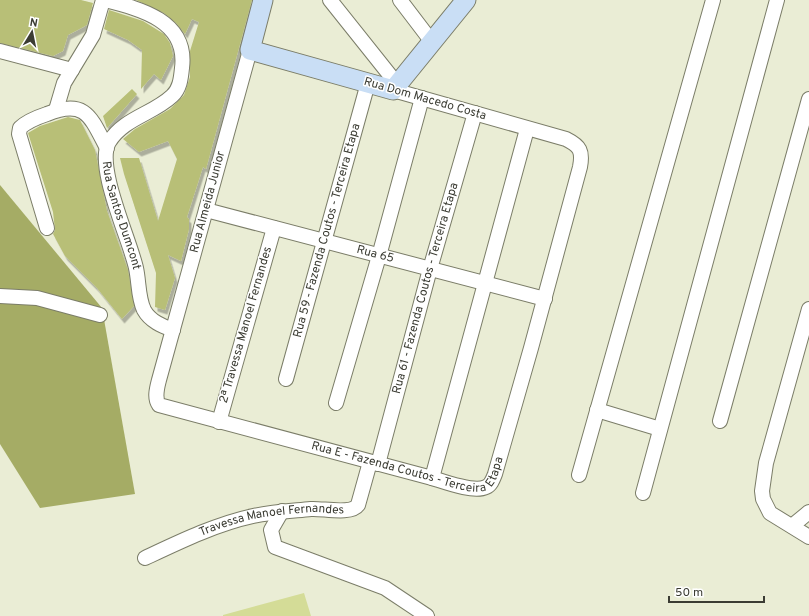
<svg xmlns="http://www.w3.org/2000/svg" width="809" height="616" font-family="Overpass,sans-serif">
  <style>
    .green { fill: #d4dc97 }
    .forest { fill: #a5ac65 }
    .building { fill: #b8bf77; filter: url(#shadow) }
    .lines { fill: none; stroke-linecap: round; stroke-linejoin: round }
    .street-casing { stroke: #7b7d68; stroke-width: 16 }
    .secondary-casing { stroke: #7b7d68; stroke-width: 21 }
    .street { stroke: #fff; stroke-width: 14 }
    .secondary { stroke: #c9def5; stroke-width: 19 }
    .labels { text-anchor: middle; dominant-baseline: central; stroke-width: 3; stroke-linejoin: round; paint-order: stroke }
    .street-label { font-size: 12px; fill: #3b3c33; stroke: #fff }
  </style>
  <defs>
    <filter id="shadow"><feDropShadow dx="2.5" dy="4.5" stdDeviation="0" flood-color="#0004"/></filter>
  </defs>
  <rect width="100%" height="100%" fill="#eaedd5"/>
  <path class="green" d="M 304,593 L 311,616 L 223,616 L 223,615 Z"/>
  <path class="forest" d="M 0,185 L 102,308 L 135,494 L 40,508 L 0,444 Z"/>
  <path class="building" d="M 0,0 L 81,0 L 93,3 L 87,25 L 68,35 L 63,51 L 53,56 L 0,43 Z
    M 136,0 L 252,0 L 206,169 L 203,167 L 187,217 L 189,219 L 189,229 L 181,261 L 168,255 L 175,278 L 165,310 L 155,307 L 156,273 L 124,174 L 120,158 L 139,158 L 158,221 L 177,159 L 168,141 L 139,152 L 123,139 L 135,129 L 170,109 L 184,95 L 190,77 L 190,51 L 199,22 L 192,19 L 185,34 L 176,23 L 164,13 Z
    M 109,10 L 143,21 L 164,34 L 170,43 L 173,56 L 161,80 L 154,74 L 141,89 L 142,50 L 128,40 L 104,29 Z
    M 132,89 L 137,94 L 107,128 L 103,116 Z
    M 68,117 L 80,120 L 95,150 L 107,211 L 128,270 L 134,306 L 122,319 L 97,288 L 65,256 L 53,234 L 55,230 L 53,212 L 28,133 L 40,126 Z"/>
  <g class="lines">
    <g class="street-casing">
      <g id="street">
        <path id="s1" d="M 105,0 C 141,9 188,21 182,68 C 181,78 180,89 172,96 C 153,114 124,118 109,142 C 95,166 130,240 136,268 C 139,281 138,298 144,310 C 150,321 162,326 173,330"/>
        <path d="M 330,0 L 397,84"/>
        <path d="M 400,0 L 432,42"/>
        <path id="s2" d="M 250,50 L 159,380 C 157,388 154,398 159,405 L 432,478 C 445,482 474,493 486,487 C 491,485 493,479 495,474 L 531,348 L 580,167 C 583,151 580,146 566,139 L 393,90"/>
        <path d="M 0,51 L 72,70"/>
        <path d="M 56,110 L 64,83 L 93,35 L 103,0"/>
        <path id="s3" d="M 206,210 L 545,299"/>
        <path d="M 47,228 L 19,134 L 20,128 C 27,121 38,117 47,114 C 86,98 91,118 107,148"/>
        <path d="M 0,296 L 37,298 L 100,315"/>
        <path d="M 809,309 L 766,463 L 762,491 L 763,499 L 770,513 L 809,537"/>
        <path id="s4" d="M 286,379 L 368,83"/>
        <path d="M 336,403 L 379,256 L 422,98"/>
        <path d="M 597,410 L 660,429"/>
        <path d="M 720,421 L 809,99"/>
        <path d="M 219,422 L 274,228"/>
        <path id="s5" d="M 378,464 L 430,269 L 475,113"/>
        <path d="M 579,475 L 713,0"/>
        <path d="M 432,478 L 527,129"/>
        <path d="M 643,493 L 777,0"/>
        <path d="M 282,511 L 271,530 L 275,547 L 385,588 L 427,616"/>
        <path d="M 792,526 L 809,512"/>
        <path id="s6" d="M 145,558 C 179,542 216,524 253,516 C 272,512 291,511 311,509 C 322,508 351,515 358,505 L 370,462"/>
      </g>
    </g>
    <g class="secondary-casing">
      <path id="secondary" d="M 263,0 L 250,50 L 393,90 L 466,0"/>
    </g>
    <use href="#street" class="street"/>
    <use href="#secondary" class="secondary"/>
  </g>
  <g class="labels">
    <g class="street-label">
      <text transform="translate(425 99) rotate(16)">Rua Dom Macedo Costa</text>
      <text transform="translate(208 202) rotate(-75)">Rua Almeida Junior</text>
      <text stroke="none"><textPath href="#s1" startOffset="300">Rua Santos Dumcont</textPath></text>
      <text stroke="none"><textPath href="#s4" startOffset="154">Rua 59 - Fazenda Coutos - Terceira Etapa</textPath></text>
      <text stroke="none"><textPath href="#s3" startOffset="175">Rua 65</textPath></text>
      <text stroke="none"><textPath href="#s5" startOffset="182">Rua 61 - Fazenda Coutos - Terceira Etapa</textPath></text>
      <text transform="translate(246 325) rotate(-74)">2ª Travessa Manoel Fernandes</text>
      <text stroke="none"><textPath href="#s2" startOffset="633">Rua E - Fazenda Coutos - Terceira Etapa</textPath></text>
      <text stroke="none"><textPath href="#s6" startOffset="134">Travessa Manoel Fernandes</textPath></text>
    </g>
  </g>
  <g transform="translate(32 32) rotate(10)" stroke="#ffffff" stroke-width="3" paint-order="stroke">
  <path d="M0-3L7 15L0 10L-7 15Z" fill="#3b3c33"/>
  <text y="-6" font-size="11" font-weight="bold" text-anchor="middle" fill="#3b3c33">N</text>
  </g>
  <path d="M669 596v6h95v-6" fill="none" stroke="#3b3c33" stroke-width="2"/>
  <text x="675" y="596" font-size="12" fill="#3b3c33" stroke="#ffffff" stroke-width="3" paint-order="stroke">50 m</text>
</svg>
